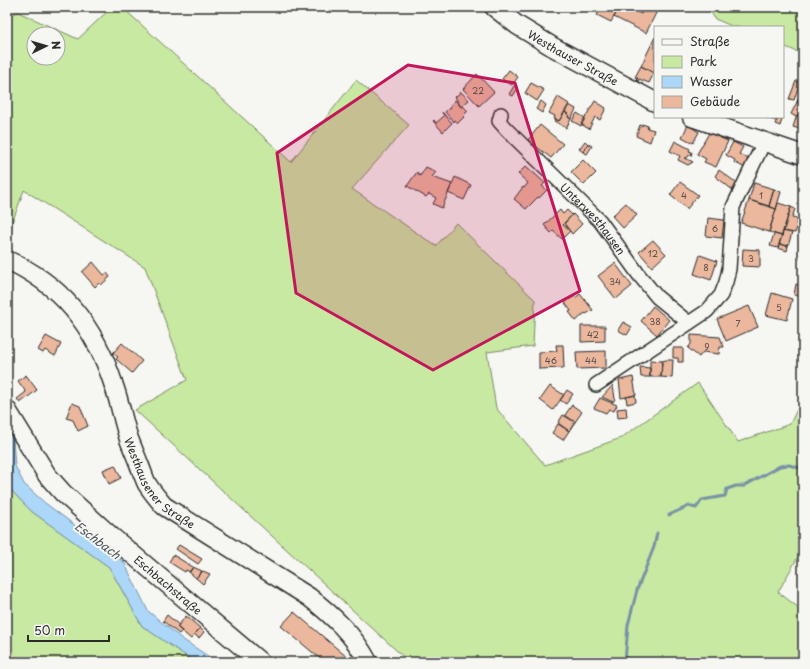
<svg xmlns="http://www.w3.org/2000/svg" width="810" height="669" font-family="'Playpen Sans',sans-serif">
  <style>
    .green { fill: #c7e9a1; stroke: #798a66; fill-rule: evenodd }
    .water { fill: #acd7f8; stroke: #7892a6 }
    .lines { fill: none; stroke-linecap: round; stroke-linejoin: round }
    .stream { stroke: #7892a6; stroke-width: 3 }
    .building { fill: #ebb79d; stroke: #2b2b2b }
    .minor-casing { stroke: #2b2b2b; stroke-width: 16 }
    .secondary-casing { stroke: #2b2b2b; stroke-width: 21 }
    .minor { stroke: #f6f6f2; stroke-width: 13 }
    .secondary { stroke: #f6f6f2; stroke-width: 18 }
    .marked { fill: #c2185b; fill-opacity: 0.2; stroke: #c2185b; stroke-width: 3; stroke-linejoin: round }
    .labels { text-anchor: middle; dominant-baseline: central; stroke-width: 4; stroke-linejoin: round; paint-order: stroke }
    .number-label { font-size: 9px; fill: #5b4e48 }
    .street-label { font-size: 11px; fill: #2b2b2b; stroke: #f6f6f2 }
    .water-label { font-size: 12px; font-style: italic; fill: #4b565e; stroke: #f6f6f2 }
  </style>
  <rect width="100%" height="100%" fill="#f6f6f2"/>
  <filter id="ink" filterUnits="userSpaceOnUse"><feTurbulence type="fractalNoise" baseFrequency=".025" numOctaves="2"/><feDisplacementMap in="SourceGraphic" scale="8" xChannelSelector="R" yChannelSelector="G"/><feConvolveMatrix kernelMatrix="1 2 1 2 8 2 1 2 1" color-interpolation-filters="sRGB"/></filter>
  <g filter="url(#ink)">
    <path class="green" d="M 112,7 L 122,7 L 291,162 L 356,80 L 409,125 L 352,189 L 436,246 L 456,223 L 535,300 L 533,346 L 487,352 L 496,408 L 545,465 L 621,438 L 698,383 L 738,442 L 790,424 L 803,397 L 803,548 L 778,592 L 803,611 L 803,662 L 409,662 L 135,410 L 187,380 L 145,267 L 24,190 L 7,237 L 7,16 L 18,12 L 78,39 ZM 34,34 L 58,34 L 58,58 L 34,58 Z
      M 713,7 L 803,7 L 803,54 L 783,46 L 783,27 L 734,27 L 715,19 L 711,12 Z
      M 7,484 L 8,487 L 31,511 L 109,567 L 142,626 L 195,662 L 7,662 Z"/>
    <path class="water" d="M 7,428 L 13,439 L 15,466 L 24,484 L 45,503 L 124,562 L 148,611 L 182,639 L 217,662 L 195,662 L 142,626 L 109,567 L 31,511 L 8,487 L 7,484 Z"/>
    <g class="lines">
      <path class="stream" d="M 669,515 L 689,506 L 696,508 L 702,500 L 725,496 L 727,489 L 736,486 L 744,486 L 780,466 L 789,465 L 803,469
        M 625,662 L 628,625 L 637,590 L 654,547 L 657,533"/>
    </g>
    <path class="building" d="M 602,7 L 619,8 L 611,22 L 597,15 Z
      M 620,7 L 631,7 L 630,8 L 641,14 L 645,7 L 654,7 L 658,9 L 646,33 L 614,17 Z
      M 655,37 L 655,70 L 654,73 L 641,66 Z
      M 641,66 L 654,73 L 649,83 L 639,79 L 638,81 L 636,80 L 638,78 L 635,77 Z
      M 509,70 L 518,77 L 512,85 L 502,79 Z
      M 477,74 L 494,92 L 479,106 L 463,89 Z
      M 796,81 L 800,82 L 794,100 L 789,99 Z
      M 531,83 L 544,90 L 537,101 L 525,93 Z
      M 514,86 L 518,88 L 513,96 L 509,94 Z
      M 461,92 L 469,100 L 461,107 L 455,97 Z
      M 799,96 L 803,98 L 803,103 L 797,102 Z
      M 558,97 L 569,104 L 559,121 L 554,118 L 555,116 L 549,113 Z
      M 455,100 L 461,107 L 463,106 L 468,111 L 463,116 L 464,117 L 458,123 L 455,120 L 454,122 L 445,112 L 448,109 L 450,109 L 451,105 Z
      M 541,101 L 546,105 L 542,113 L 536,109 Z
      M 595,101 L 606,108 L 600,120 L 595,117 L 589,129 L 581,124 Z
      M 797,102 L 803,103 L 803,117 L 797,115 L 796,117 L 791,114 Z
      M 569,105 L 576,109 L 571,119 L 568,117 L 569,115 L 565,112 Z
      M 442,112 L 452,123 L 443,132 L 433,121 L 434,120 L 436,123 L 444,116 Z
      M 565,112 L 569,115 L 568,117 L 571,119 L 566,128 L 554,121 L 555,119 L 559,121 Z
      M 577,113 L 585,118 L 581,126 L 572,121 Z
      M 797,115 L 803,117 L 803,130 L 793,127 Z
      M 766,117 L 778,117 L 777,121 L 766,118 Z
      M 778,117 L 783,117 L 780,126 L 775,124 Z
      M 642,124 L 648,126 L 647,128 L 654,130 L 650,142 L 636,136 L 640,125 L 642,126 Z
      M 540,125 L 563,144 L 551,158 L 528,140 Z
      M 688,125 L 699,132 L 693,143 L 682,137 Z
      M 709,133 L 728,141 L 716,167 L 704,162 L 706,159 L 697,154 Z
      M 585,141 L 588,144 L 583,152 L 579,149 Z
      M 675,141 L 690,149 L 689,151 L 692,152 L 691,156 L 689,155 L 687,158 L 685,158 L 693,162 L 688,165 L 678,160 L 680,156 L 670,151 Z
      M 733,142 L 743,147 L 739,154 L 749,159 L 745,168 L 734,162 L 735,160 L 726,155 Z
      M 588,144 L 592,146 L 587,154 L 583,152 Z
      M 583,160 L 596,173 L 584,185 L 571,172 Z
      M 526,166 L 545,183 L 542,186 L 547,190 L 539,198 L 538,197 L 526,209 L 514,199 L 523,187 L 524,188 L 528,183 L 518,174 Z
      M 426,167 L 436,172 L 432,177 L 452,184 L 442,208 L 433,204 L 436,198 L 429,194 L 426,197 L 407,186 L 417,172 L 420,176 Z
      M 719,170 L 738,184 L 734,191 L 715,176 Z
      M 455,177 L 471,185 L 464,200 L 448,193 Z
      M 680,182 L 698,195 L 687,209 L 670,195 Z
      M 754,183 L 774,189 L 769,206 L 749,200 Z
      M 774,189 L 781,192 L 776,209 L 769,206 Z
      M 749,200 L 776,209 L 769,232 L 741,223 Z
      M 626,203 L 637,215 L 623,228 L 612,216 Z
      M 778,203 L 791,207 L 782,236 L 769,232 Z
      M 791,207 L 795,209 L 792,218 L 798,219 L 796,224 L 798,225 L 795,233 L 783,231 Z
      M 560,210 L 563,214 L 567,210 L 572,215 L 563,225 L 570,231 L 562,239 L 553,231 L 551,233 L 544,225 Z
      M 573,214 L 582,224 L 572,234 L 564,223 Z
      M 708,218 L 724,220 L 722,238 L 706,236 Z
      M 783,231 L 792,233 L 788,246 L 779,244 Z
      M 774,234 L 782,236 L 778,248 L 770,246 Z
      M 653,240 L 666,254 L 652,267 L 639,252 Z
      M 779,244 L 788,246 L 787,251 L 778,248 Z
      M 803,244 L 803,260 L 800,259 Z
      M 743,249 L 760,250 L 760,267 L 742,266 Z
      M 700,255 L 717,261 L 711,280 L 694,274 Z
      M 93,262 L 104,275 L 107,273 L 110,277 L 101,285 L 99,283 L 95,287 L 82,272 Z
      M 615,263 L 632,286 L 616,299 L 598,276 Z
      M 796,284 L 803,286 L 803,297 L 794,295 Z
      M 772,293 L 792,299 L 787,320 L 766,315 Z
      M 580,294 L 593,310 L 586,314 L 585,313 L 576,321 L 569,312 L 571,311 L 565,303 L 574,296 L 575,298 Z
      M 653,306 L 669,320 L 657,335 L 641,321 Z
      M 749,306 L 758,327 L 726,341 L 717,319 Z
      M 623,322 L 632,327 L 627,335 L 618,330 Z
      M 581,326 L 605,326 L 605,341 L 581,342 Z
      M 691,335 L 720,337 L 724,347 L 720,347 L 719,354 L 703,352 L 699,357 L 688,348 L 691,344 Z
      M 46,336 L 61,344 L 55,356 L 45,350 L 43,353 L 38,350 Z
      M 122,343 L 142,361 L 132,373 L 116,359 L 118,357 L 113,353 Z
      M 556,345 L 563,345 L 564,368 L 539,369 L 539,352 L 557,351 Z
      M 673,348 L 683,348 L 683,362 L 678,362 L 678,358 L 673,358 Z
      M 606,351 L 606,368 L 577,369 L 576,352 Z
      M 650,360 L 662,361 L 661,377 L 650,377 Z
      M 666,360 L 673,360 L 672,378 L 661,377 L 662,361 Z
      M 640,367 L 650,368 L 650,377 L 641,377 Z
      M 26,375 L 37,390 L 20,403 L 17,399 L 26,392 L 18,381 Z
      M 633,377 L 636,395 L 621,398 L 619,380 Z
      M 613,385 L 615,399 L 613,402 L 602,397 Z
      M 550,386 L 564,395 L 553,410 L 540,400 Z
      M 567,390 L 573,394 L 566,404 L 560,400 Z
      M 635,395 L 636,402 L 627,404 L 626,397 Z
      M 600,398 L 617,405 L 614,411 L 609,409 L 606,413 L 594,408 Z
      M 72,403 L 80,406 L 88,426 L 78,431 L 73,420 L 66,418 Z
      M 572,405 L 582,412 L 575,422 L 565,415 Z
      M 626,408 L 627,417 L 618,418 L 617,409 Z
      M 563,415 L 575,422 L 569,431 L 558,423 Z
      M 558,424 L 569,431 L 563,440 L 552,433 Z
      M 115,465 L 121,478 L 109,484 L 103,470 Z
      M 179,545 L 202,559 L 198,564 L 176,549 Z
      M 173,555 L 193,567 L 190,572 L 186,570 L 185,572 L 169,562 Z
      M 193,567 L 202,571 L 196,578 L 189,572 Z
      M 203,571 L 210,574 L 203,584 L 196,578 Z
      M 294,612 L 347,657 L 343,662 L 324,662 L 281,626 Z
      M 167,615 L 179,625 L 177,627 L 182,631 L 179,634 L 163,621 Z
      M 186,616 L 200,628 L 191,639 L 177,627 Z
      M 200,628 L 204,632 L 199,638 L 195,635 L 194,635 Z"/>
    <g class="lines">
      <g class="minor-casing">
        <g id="minor">
          <path id="s1" d="M 501,114 L 499,121 L 506,129 L 600,221 L 639,275 L 657,297 L 689,323"/>
          <path d="M 596,385 L 707,311 L 721,295 L 726,282 L 729,269 L 733,207 L 764,142"/>
        </g>
      </g>
      <g class="secondary-casing">
        <g id="secondary">
          <path id="s2" d="M 494,7 L 517,25 L 553,47 L 655,102"/>
          <path d="M 692,117 L 803,155"/>
          <path id="s3" d="M 7,260 C 62,284 96,329 114,386 C 120,403 123,421 129,439 C 132,447 136,456 139,464 C 142,471 144,478 147,484 C 152,492 158,499 164,506 L 309,597 C 332,615 354,635 368,662"/>
          <path id="s4" d="M 7,410 L 47,475 L 63,493 L 112,537 L 260,662"/>
        </g>
      </g>
      <use href="#minor" class="minor"/>
      <use href="#secondary" class="secondary"/>
    </g>
  </g>
  <path class="marked" d="M 408,65 L 515,83 L 580,291 L 433,370 L 296,293 L 277,153 Z"/>
  <g class="labels">
    <g class="number-label">
      <text x="478" y="90">22</text>
      <text x="684" y="195">4</text>
      <text x="761" y="195">1</text>
      <text x="715" y="228">6</text>
      <text x="653" y="253">12</text>
      <text x="751" y="258">3</text>
      <text x="706" y="267">8</text>
      <text x="615" y="281">34</text>
      <text x="779" y="307">5</text>
      <text x="655" y="321">38</text>
      <text x="738" y="323">7</text>
      <text x="593" y="334">42</text>
      <text x="707" y="346">9</text>
      <text x="551" y="360">46</text>
      <text x="591" y="360">44</text>
    </g>
    <g class="street-label">
      <text stroke="none"><textPath href="#s2" startOffset="94">Westhauser Straße</textPath></text>
      <text stroke="none"><textPath href="#s1" startOffset="143">Unterwesthausen</textPath></text>
      <text stroke="none"><textPath href="#s3" startOffset="281">Westhausener Straße</textPath></text>
      <text stroke="none"><textPath href="#s4" startOffset="240">Eschbachstraße</textPath></text>
    </g>
    <g class="water-label">
      <text transform="translate(98 540) rotate(37)">Eschbach</text>
    </g>
  </g>
  <rect width="810" height="669" fill="none" stroke="#f6f6f2" stroke-width="24"/>
  <rect x="12" y="12" width="786" height="645" fill="none" stroke="#2b2b2b" stroke-width="1.5" filter="url(#ink)"/>
  <rect x="654" y="26" width="130" height="92" fill="#f6f6f2" stroke="#a5a5a2"/>
  <rect x="662" y="39" width="20" height="6" fill="#f6f6f2" stroke="#a5a5a2"/>
  <text x="690" y="46" font-size="12" fill="#2b2b2b">Straße</text>
  <rect x="662" y="56" width="20" height="12" fill="#c7e9a1" stroke="#a5a5a2"/>
  <text x="690" y="66" font-size="12" fill="#2b2b2b">Park</text>
  <rect x="662" y="76" width="20" height="12" fill="#acd7f8" stroke="#a5a5a2"/>
  <text x="690" y="86" font-size="12" fill="#2b2b2b">Wasser</text>
  <rect x="662" y="96" width="20" height="12" fill="#ebb79d" stroke="#a5a5a2"/>
  <text x="690" y="106" font-size="12" fill="#2b2b2b">Gebäude</text>
  <g transform="translate(46 46) rotate(85)"><circle r="19" fill="#f6f6f2" stroke="#a5a5a2"/>
  <path d="M0-3L7 15L0 10L-7 15Z" fill="#2b2b2b"/>
  <text y="-6" font-size="11" font-weight="bold" text-anchor="middle" fill="#2b2b2b">N</text>
  </g>
  <path d="M28 635v6h81v-6" fill="none" stroke="#2b2b2b" stroke-width="2"/>
  <text x="34" y="635" font-size="12" fill="#2b2b2b" stroke="#f6f6f2" stroke-width="3" paint-order="stroke">50 m</text>
</svg>
